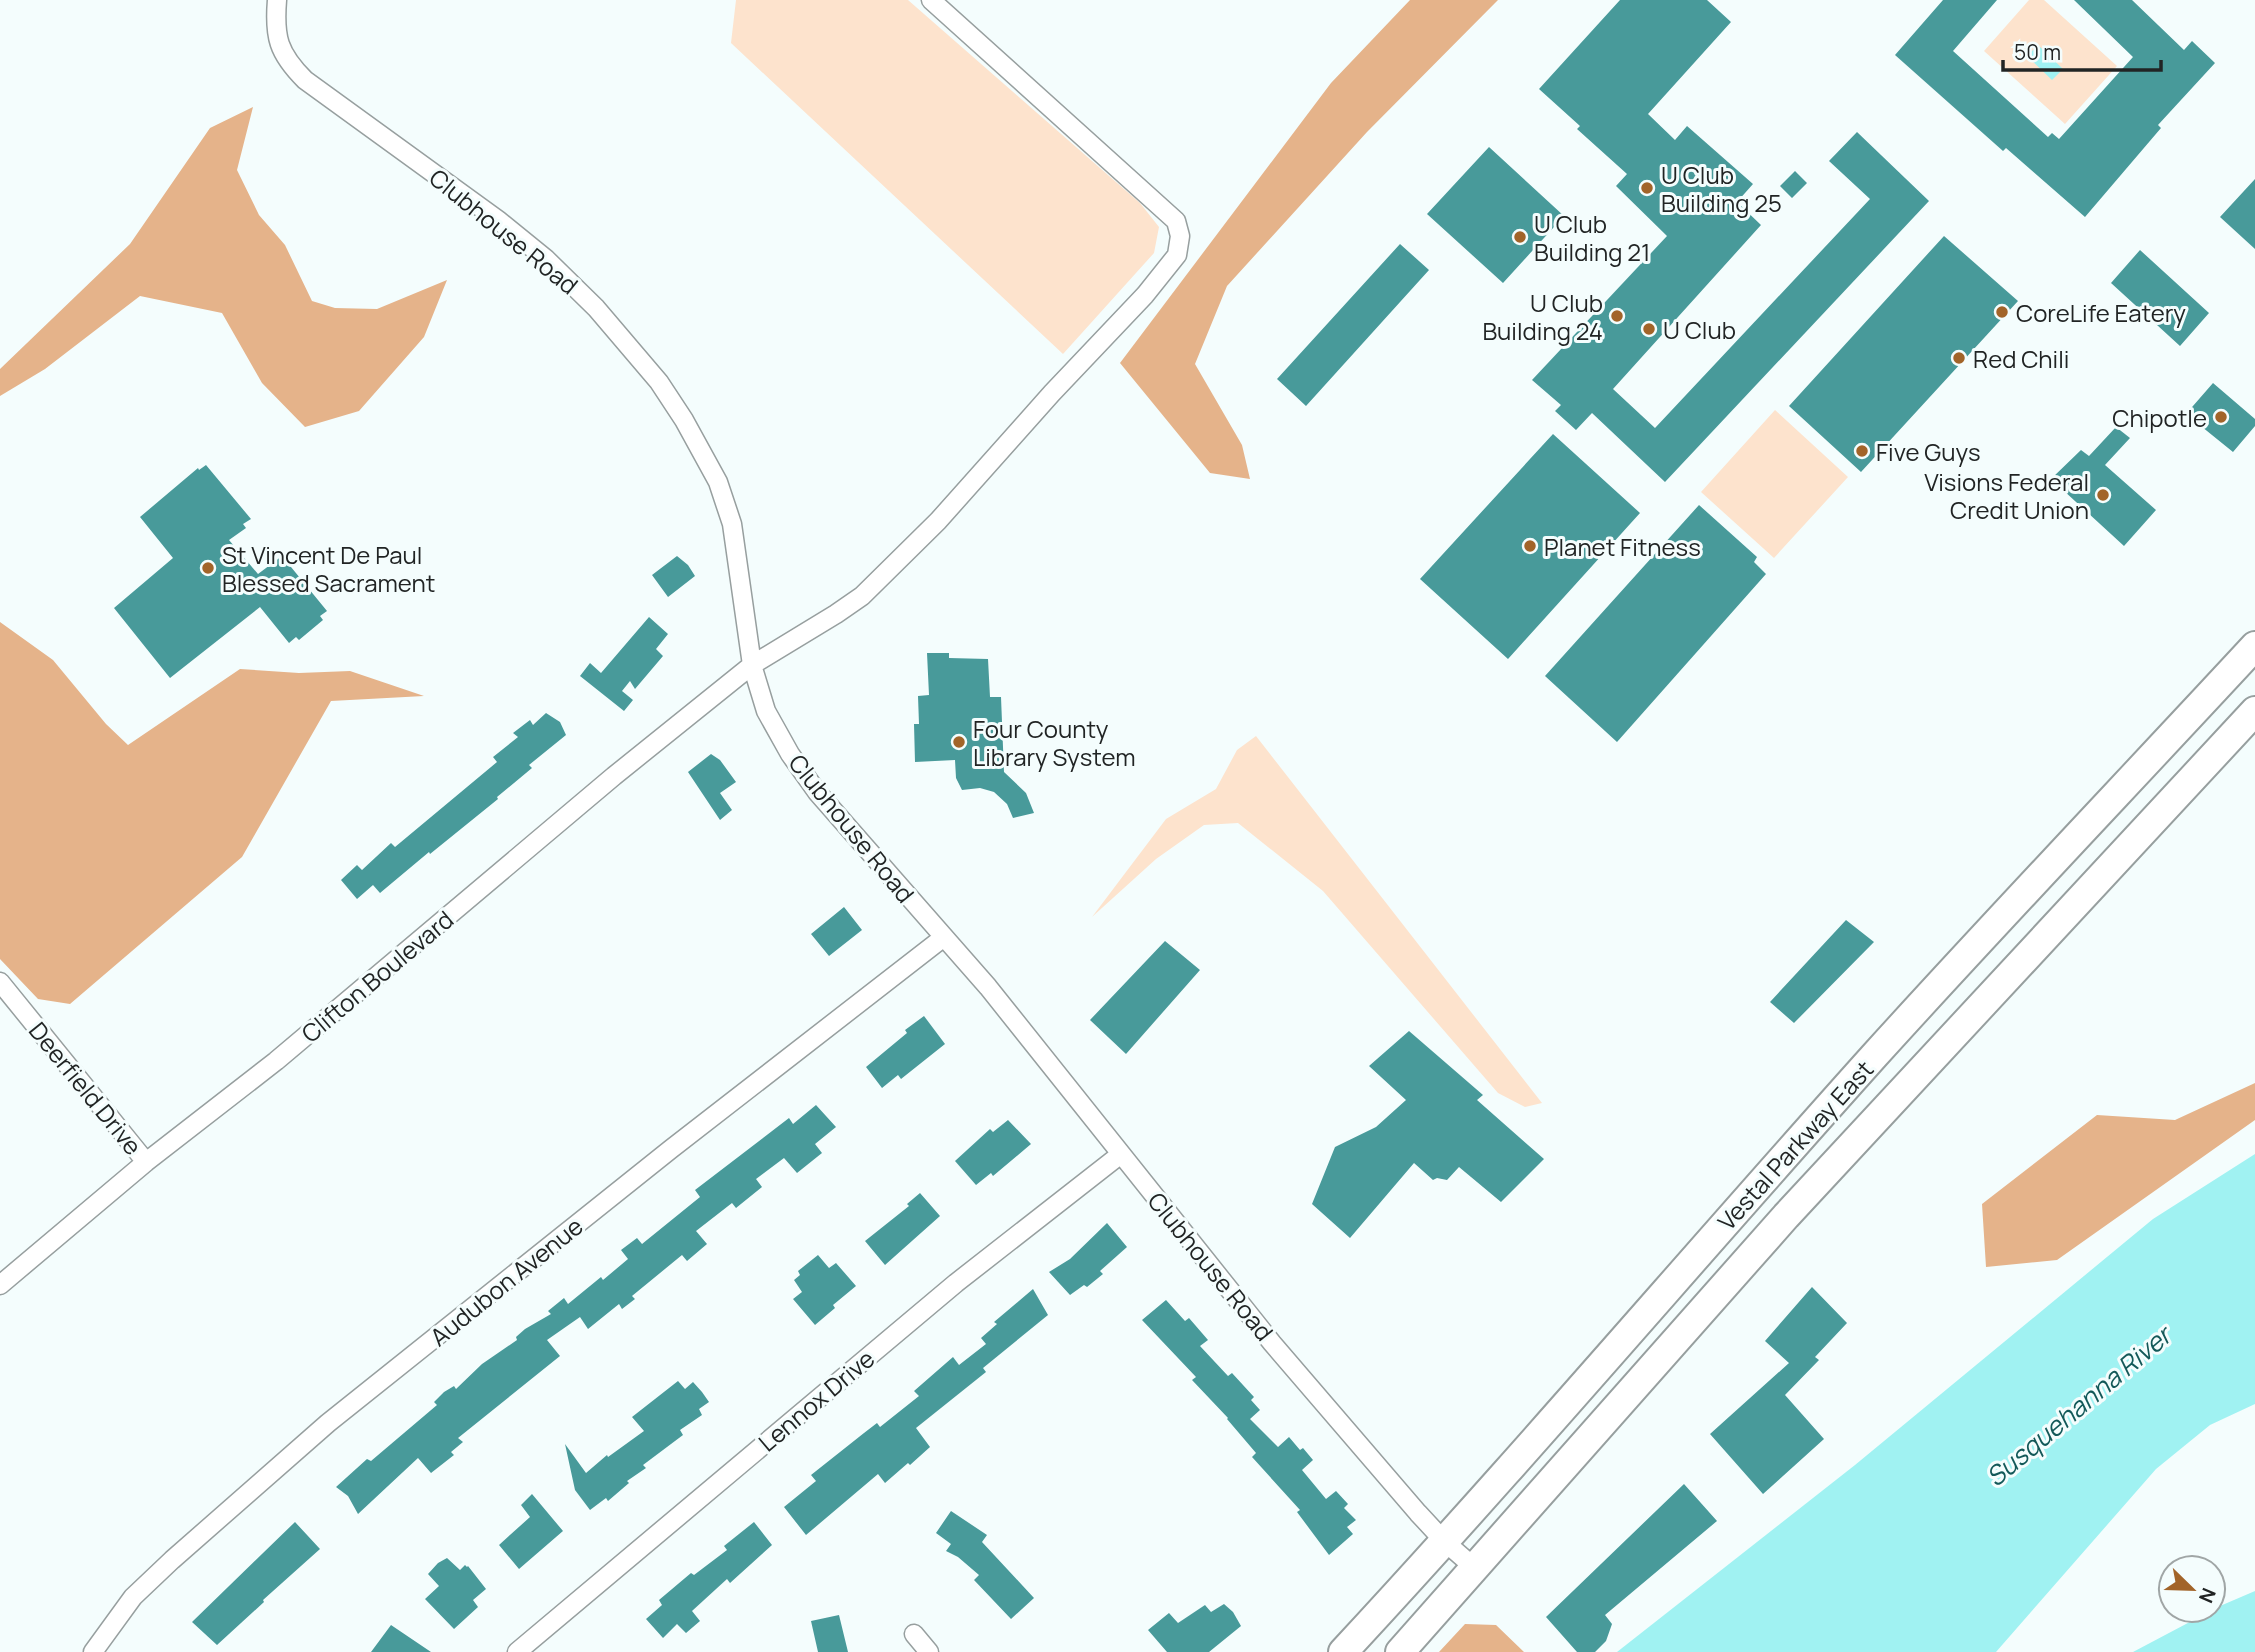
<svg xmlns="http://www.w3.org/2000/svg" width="2255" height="1652" font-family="Manrope,sans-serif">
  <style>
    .green { fill: #fde3cd }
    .forest { fill: #e5b38a }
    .water { fill: #a0f2f2 }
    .building { fill: #489a9a }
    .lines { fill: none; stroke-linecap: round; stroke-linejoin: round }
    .minor-casing { stroke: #979f9f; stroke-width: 21 }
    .primary-casing { stroke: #979f9f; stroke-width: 32 }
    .minor { stroke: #fff; stroke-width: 18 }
    .primary { stroke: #fff; stroke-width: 28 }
    .poi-dot { fill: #a26429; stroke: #f4fdfd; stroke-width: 2.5 }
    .labels { text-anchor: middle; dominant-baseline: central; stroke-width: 6; stroke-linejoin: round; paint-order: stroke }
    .poi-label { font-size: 24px; fill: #212424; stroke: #f4fdfd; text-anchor: start }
    .street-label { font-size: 24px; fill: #212424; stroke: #f4fdfd }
    .water-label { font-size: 26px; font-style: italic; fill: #135959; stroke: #f4fdfd }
  </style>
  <rect width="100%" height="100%" fill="#f4fdfd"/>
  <path class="green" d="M 736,0 L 908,0 L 1140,203 L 1159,227 L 1154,253 L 1063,354 L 731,43 Z
    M 2029,0 L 2044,0 L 2117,66 L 2065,124 L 1984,51 Z
    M 1775,410 L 1848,477 L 1774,558 L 1701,492 Z
    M 1256,736 L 1542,1103 L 1525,1107 L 1498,1093 L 1323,891 L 1238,823 L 1204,825 L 1156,859 L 1092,917 L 1166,819 L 1216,789 L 1237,750 Z"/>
  <path class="forest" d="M 1410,0 L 1498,0 L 1367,132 L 1227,286 L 1195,364 L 1242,445 L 1250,479 L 1210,473 L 1120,363 L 1331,83 Z
    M 253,107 L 237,170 L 259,215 L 285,245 L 312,301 L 335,308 L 377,309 L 447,280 L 424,337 L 359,411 L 305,427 L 262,383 L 222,313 L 140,296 L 45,369 L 0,396 L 0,369 L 130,244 L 210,128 Z
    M 0,622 L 53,660 L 106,724 L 128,745 L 240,669 L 299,673 L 350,671 L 424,696 L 331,701 L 242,857 L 70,1004 L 38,999 L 0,959 Z
    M 2255,1083 L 2255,1120 L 2057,1260 L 1986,1267 L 1982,1204 L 2097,1115 L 2175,1120 Z
    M 1465,1624 L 1496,1625 L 1524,1652 L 1439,1652 Z"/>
  <path class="water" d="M 2038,45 L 2063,69 L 2052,80 L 2027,56 Z
    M 2255,1154 L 2255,1404 L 2210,1425 L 2156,1469 L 1996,1652 L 1617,1652 L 1855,1465 L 2153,1219 Z
    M 2255,1591 L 2255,1652 L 2133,1652 L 2220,1606 Z"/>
  <path class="building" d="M 1620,0 L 1707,0 L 1731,22 L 1648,114 L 1675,140 L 1687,126 L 1753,184 L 1737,202 L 1761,225 L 1613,389 L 1655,428 L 1870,199 L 1829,161 L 1857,132 L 1929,201 L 1665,482 L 1592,413 L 1576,430 L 1555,411 L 1561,405 L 1532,380 L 1667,236 L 1616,186 L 1627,174 L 1577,129 L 1580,126 L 1539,89 Z
    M 1943,0 L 1997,0 L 1953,51 L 2048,137 L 2052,133 L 2059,139 L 2133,57 L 2074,0 L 2132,0 L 2184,50 L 2192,41 L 2215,63 L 2158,125 L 2161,128 L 2085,217 L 2006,148 L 2003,151 L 1895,55 Z
    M 1489,147 L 1564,216 L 1503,283 L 1427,214 Z
    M 1795,171 L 1807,183 L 1792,198 L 1780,186 Z
    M 2255,179 L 2255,249 L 2220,217 Z
    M 1944,236 L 2018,301 L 1861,472 L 1789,406 Z
    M 1400,244 L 1429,270 L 1306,406 L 1277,379 Z
    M 2140,250 L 2209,313 L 2180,346 L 2111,283 Z
    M 2213,383 L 2255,419 L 2255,426 L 2233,452 L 2186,414 Z
    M 2116,427 L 2130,438 L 2105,465 L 2156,510 L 2124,546 L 2051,479 L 2081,450 L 2089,456 Z
    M 1553,434 L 1640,513 L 1508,659 L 1420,579 Z
    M 206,465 L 251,519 L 243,524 L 246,528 L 229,540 L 258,574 L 282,556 L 327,611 L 320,616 L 323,620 L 299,640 L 296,637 L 289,643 L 260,607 L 170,678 L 114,608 L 173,558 L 140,517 L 198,468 L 199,470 Z
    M 1699,505 L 1757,557 L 1754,562 L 1766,574 L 1617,742 L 1545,676 Z
    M 677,556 L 688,565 L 695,576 L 668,597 L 652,575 Z
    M 649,617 L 668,634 L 656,649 L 663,656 L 635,689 L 630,681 L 622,691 L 633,700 L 624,711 L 580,676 L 590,663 L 601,673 Z
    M 927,653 L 949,653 L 949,658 L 988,659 L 990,697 L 1001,697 L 1004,772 L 1026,793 L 1034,813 L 1013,818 L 1007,804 L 994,792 L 980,788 L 962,790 L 956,778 L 955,760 L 915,762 L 914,724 L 919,724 L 918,696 L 929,695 Z
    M 546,713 L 560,722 L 566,735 L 529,765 L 532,768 L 497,797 L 498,799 L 430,854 L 429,852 L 380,893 L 373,885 L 357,899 L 341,880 L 357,865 L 362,870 L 391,843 L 395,847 L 497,762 L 493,757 L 518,737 L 513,733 L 530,720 L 533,725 Z
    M 711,754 L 720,760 L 736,782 L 720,793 L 732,810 L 720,820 L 688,772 Z
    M 844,907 L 862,930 L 829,956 L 811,934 Z
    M 1846,920 L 1874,942 L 1794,1023 L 1770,1002 Z
    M 1165,941 L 1200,970 L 1126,1054 L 1090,1020 Z
    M 924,1016 L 945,1044 L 901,1079 L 898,1075 L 882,1088 L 866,1067 L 907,1033 L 905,1030 Z
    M 1409,1031 L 1483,1095 L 1477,1100 L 1544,1159 L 1501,1202 L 1459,1167 L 1447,1180 L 1437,1178 L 1433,1180 L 1414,1163 L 1350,1238 L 1312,1204 L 1335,1147 L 1376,1127 L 1406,1100 L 1369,1066 Z
    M 816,1105 L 836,1127 L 815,1144 L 822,1153 L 797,1173 L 784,1158 L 756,1179 L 762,1187 L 736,1208 L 732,1203 L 696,1231 L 707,1244 L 687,1261 L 682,1255 L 632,1296 L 635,1299 L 622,1309 L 619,1304 L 588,1329 L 580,1317 L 547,1340 L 560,1356 L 458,1438 L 463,1442 L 451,1452 L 454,1455 L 431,1473 L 418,1458 L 358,1514 L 348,1496 L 336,1487 L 367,1459 L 371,1461 L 437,1405 L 434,1402 L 444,1392 L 454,1386 L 456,1389 L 482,1364 L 517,1340 L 516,1337 L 525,1329 L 551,1314 L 548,1311 L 564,1298 L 568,1304 L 601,1277 L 603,1280 L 628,1259 L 621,1250 L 637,1238 L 642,1244 L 700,1197 L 695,1190 L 789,1118 L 793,1124 Z
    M 1008,1120 L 1031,1144 L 993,1176 L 991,1173 L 976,1185 L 955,1161 L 990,1129 L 993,1132 Z
    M 920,1193 L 940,1216 L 885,1265 L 865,1241 L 909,1206 L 907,1204 Z
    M 1107,1223 L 1127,1247 L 1100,1271 L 1103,1274 L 1087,1287 L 1084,1285 L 1070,1295 L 1049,1272 L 1070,1259 Z
    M 818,1255 L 829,1268 L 836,1263 L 856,1286 L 833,1305 L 835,1308 L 815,1325 L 793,1299 L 802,1292 L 794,1280 L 800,1275 L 798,1271 Z
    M 1812,1287 L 1847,1323 L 1815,1357 L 1819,1360 L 1785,1395 L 1824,1439 L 1763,1494 L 1710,1434 L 1789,1363 L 1765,1341 Z
    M 1033,1289 L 1048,1315 L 983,1368 L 986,1372 L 916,1428 L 930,1447 L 910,1465 L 908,1463 L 885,1483 L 878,1474 L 806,1535 L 784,1507 L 816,1481 L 811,1475 L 864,1433 L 877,1423 L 880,1427 L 919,1396 L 914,1391 L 953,1357 L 959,1365 L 986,1344 L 981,1338 L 997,1324 L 994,1322 Z
    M 1166,1300 L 1185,1321 L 1189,1318 L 1208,1340 L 1200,1346 L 1228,1376 L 1232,1373 L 1254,1397 L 1251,1400 L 1260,1410 L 1250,1419 L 1278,1447 L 1289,1437 L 1300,1450 L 1303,1448 L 1313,1460 L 1302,1470 L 1326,1499 L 1336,1491 L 1348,1504 L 1344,1508 L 1356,1520 L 1347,1527 L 1353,1534 L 1329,1555 L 1297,1512 L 1300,1510 L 1252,1457 L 1256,1453 L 1227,1419 L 1228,1418 L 1192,1380 L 1196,1377 L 1142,1320 Z
    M 678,1381 L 685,1389 L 693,1382 L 702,1392 L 709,1402 L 699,1409 L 702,1415 L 680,1430 L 683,1435 L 643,1465 L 646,1468 L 627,1481 L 629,1483 L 608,1501 L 606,1498 L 590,1510 L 575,1490 L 565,1444 L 586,1473 L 607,1455 L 608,1457 L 644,1431 L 632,1417 Z
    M 1684,1484 L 1717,1521 L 1605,1615 L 1612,1624 L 1606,1641 L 1595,1652 L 1577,1652 L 1546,1617 Z
    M 532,1494 L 563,1531 L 519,1569 L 499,1545 L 530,1517 L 521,1505 Z
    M 951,1511 L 987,1535 L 982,1542 L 1034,1598 L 1011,1619 L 974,1580 L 979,1575 L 958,1557 L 946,1551 L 951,1544 L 936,1533 Z
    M 295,1522 L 320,1549 L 263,1600 L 264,1602 L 217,1645 L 192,1622 Z
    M 754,1522 L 772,1545 L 730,1583 L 727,1579 L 692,1611 L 700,1621 L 686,1633 L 677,1624 L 663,1638 L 646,1619 L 662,1605 L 659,1600 L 691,1573 L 694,1575 L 727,1550 L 724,1546 Z
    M 447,1558 L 460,1570 L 465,1565 L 467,1567 L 468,1566 L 486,1589 L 473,1600 L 478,1607 L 454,1629 L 425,1599 L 439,1586 L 428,1574 L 438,1563 Z
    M 1224,1604 L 1233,1612 L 1241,1626 L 1209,1652 L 1167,1652 L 1148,1630 L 1169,1613 L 1178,1623 L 1205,1605 L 1211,1612 Z
    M 839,1615 L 848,1652 L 818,1652 L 811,1621 Z
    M 391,1625 L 431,1652 L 371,1652 Z"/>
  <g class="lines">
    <g class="minor-casing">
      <path id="minor" d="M 277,0 C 274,37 278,53 305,80 L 498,220 L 546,259 L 596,308 L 659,382 L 684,420 L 718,482 L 732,524 L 752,665 L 766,711 L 790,754 L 817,792 L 988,987 L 1272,1343 L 1418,1513 L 1445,1542 L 1476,1569
        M 0,982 L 146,1162
        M 0,1285 L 146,1162 L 276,1061 L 614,776 L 752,665 L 836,614 L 862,596 L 938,521 L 1052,393 L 1145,295 L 1177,255 L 1180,236 L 1176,221 L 931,0
        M 914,1634 L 929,1652
        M 93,1652 L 133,1597 L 172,1560 L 328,1423 L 671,1149 L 944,937
        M 517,1652 L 956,1283 L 1121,1154"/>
    </g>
    <g class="primary-casing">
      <path id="primary" d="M 1343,1652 C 1524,1457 1696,1254 1874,1056 C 1999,918 2128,783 2255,646
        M 1400,1652 L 1786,1216 L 2255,711"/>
    </g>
    <use href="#minor" class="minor"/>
    <use href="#primary" class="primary"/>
  </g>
  <g class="poi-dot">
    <circle cx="1647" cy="188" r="7"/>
    <circle cx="1520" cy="237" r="7"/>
    <circle cx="2002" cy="312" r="7"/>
    <circle cx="1617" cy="316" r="7"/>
    <circle cx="1649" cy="329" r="7"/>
    <circle cx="1959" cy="358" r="7"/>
    <circle cx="2221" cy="417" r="7"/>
    <circle cx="1862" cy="451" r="7"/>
    <circle cx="2103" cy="495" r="7"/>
    <circle cx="1530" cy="546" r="7"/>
    <circle cx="208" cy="568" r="7"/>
    <circle cx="959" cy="742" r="7"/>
  </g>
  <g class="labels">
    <g class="poi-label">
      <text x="1661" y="174">U Club<tspan x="1661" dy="28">Building 25</tspan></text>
      <text x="1534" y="223">U Club<tspan x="1534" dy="28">Building 21</tspan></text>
      <text x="1603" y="302" text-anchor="end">U Club<tspan x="1603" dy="28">Building 24</tspan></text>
      <text x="2016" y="312">CoreLife Eatery</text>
      <text x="1663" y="329">U Club</text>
      <text x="1973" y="358">Red Chili</text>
      <text x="2207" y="417" text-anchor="end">Chipotle</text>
      <text x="1876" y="451">Five Guys</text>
      <text x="2089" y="481" text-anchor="end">Visions Federal<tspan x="2089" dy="28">Credit Union</tspan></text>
      <text x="1544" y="546">Planet Fitness</text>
      <text x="222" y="554">St Vincent De Paul<tspan x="222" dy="28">Blessed Sacrament</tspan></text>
      <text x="973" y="728">Four County<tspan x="973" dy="28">Library System</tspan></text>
    </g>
    <g class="street-label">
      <text transform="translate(504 231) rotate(39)">Clubhouse Road</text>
      <text transform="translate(852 828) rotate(51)">Clubhouse Road</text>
      <text transform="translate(377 976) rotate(-40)">Clifton Boulevard</text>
      <text transform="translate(86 1088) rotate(51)">Deerfield Drive</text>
      <text transform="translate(1795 1145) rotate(-48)">Vestal Parkway East</text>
      <text transform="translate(1211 1266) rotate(51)">Clubhouse Road</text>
      <text transform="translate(506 1281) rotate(-39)">Audubon Avenue</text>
      <text transform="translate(816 1400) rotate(-40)">Lennox Drive</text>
    </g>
    <g class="water-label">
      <text transform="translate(2078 1406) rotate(-40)">Susquehanna River</text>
    </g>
  </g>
  <g transform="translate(2192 1589) rotate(113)"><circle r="33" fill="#f4fdfd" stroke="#a0a6a6" stroke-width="2"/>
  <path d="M0-5L12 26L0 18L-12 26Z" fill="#a26429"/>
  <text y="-10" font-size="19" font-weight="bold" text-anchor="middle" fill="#212424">N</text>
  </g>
  <path d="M2003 60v10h158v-10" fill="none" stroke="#212424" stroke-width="3.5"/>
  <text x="2014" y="60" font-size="21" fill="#212424" stroke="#f4fdfd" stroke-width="5" paint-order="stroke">50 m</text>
</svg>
